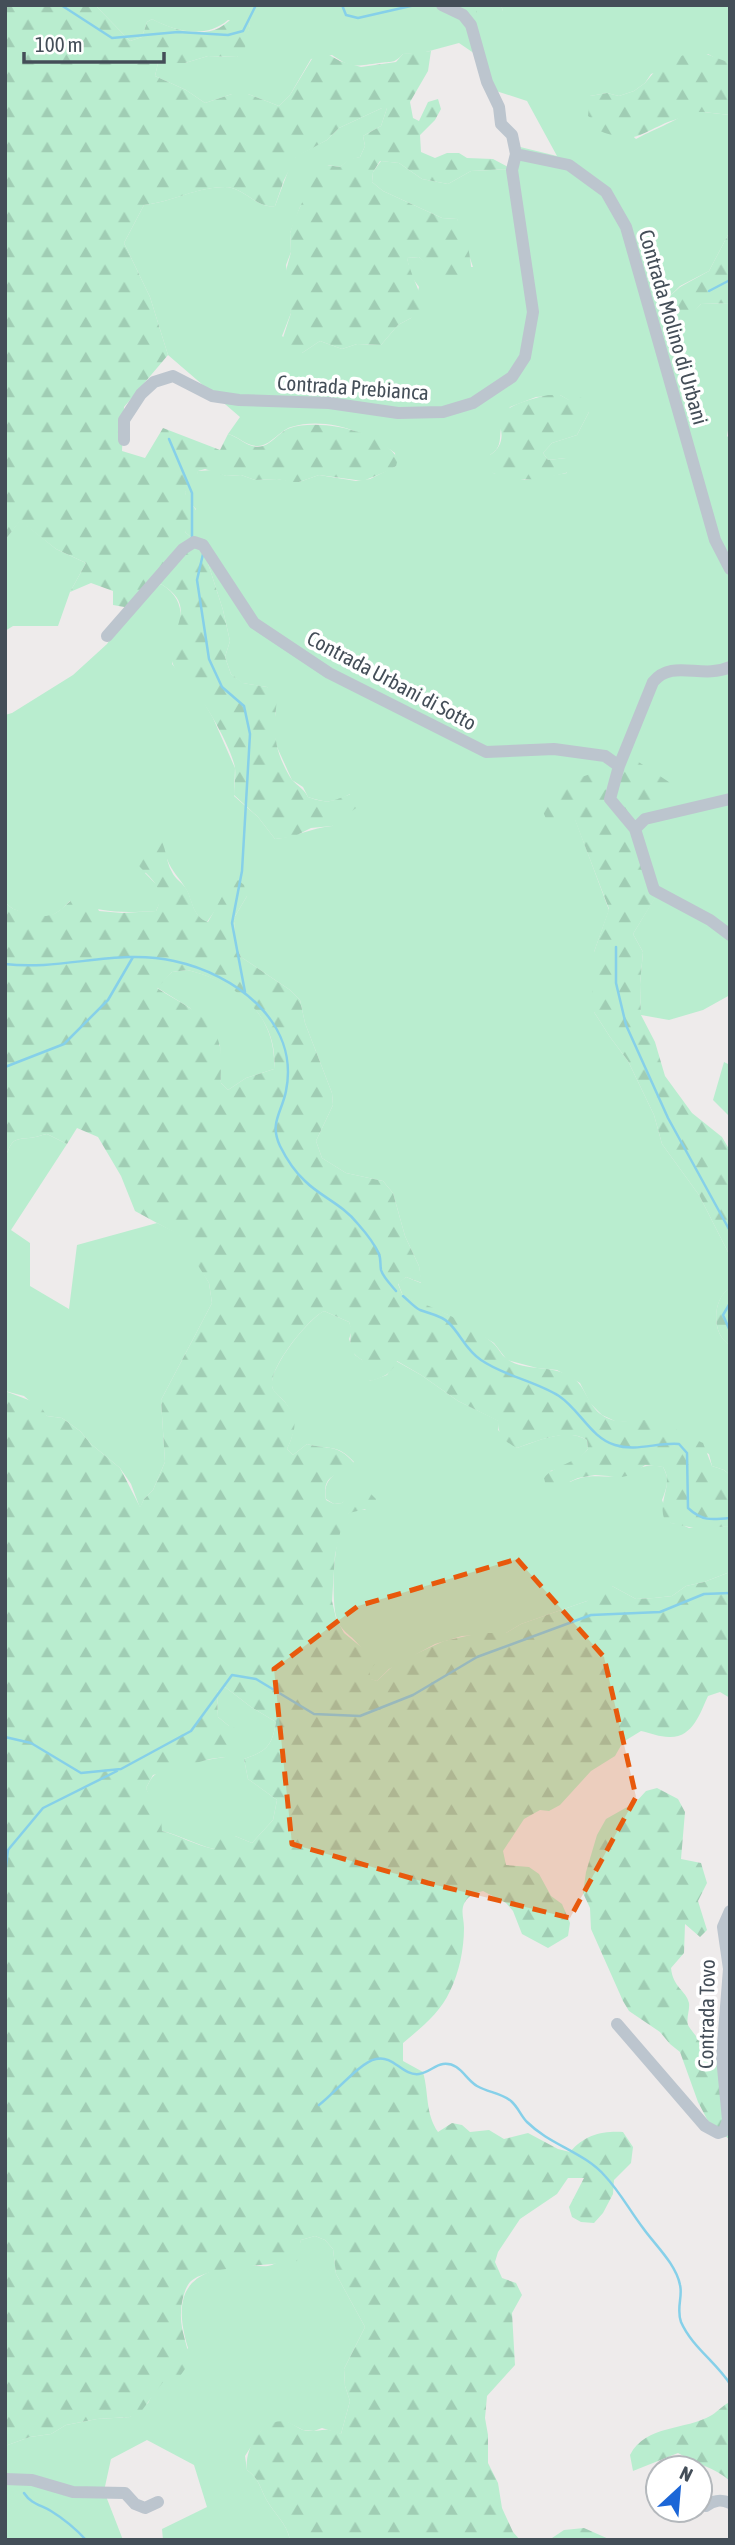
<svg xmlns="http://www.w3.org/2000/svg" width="735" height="2545" font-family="'Asap Condensed',sans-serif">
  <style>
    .grass { fill: #b9edcf; fill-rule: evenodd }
    .forest { fill: url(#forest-firs); fill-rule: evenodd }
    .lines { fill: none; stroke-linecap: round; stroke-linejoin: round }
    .stream { stroke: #86d0e9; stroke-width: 2.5 }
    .minor { stroke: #bcc5ce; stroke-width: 12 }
    .marked { fill: #e8590c; fill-opacity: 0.2; stroke: #e8590c; stroke-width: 5; stroke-dasharray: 14 9; stroke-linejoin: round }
    .labels { text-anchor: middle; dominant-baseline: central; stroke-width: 7; stroke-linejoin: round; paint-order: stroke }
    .street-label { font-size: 21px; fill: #444e58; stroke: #fff }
  </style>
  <defs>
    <pattern id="forest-firs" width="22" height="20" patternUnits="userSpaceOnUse" patternTransform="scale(1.75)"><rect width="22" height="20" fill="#b9edcf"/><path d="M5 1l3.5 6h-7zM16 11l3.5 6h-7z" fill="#a0cdb4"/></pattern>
  </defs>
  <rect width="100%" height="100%" fill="#eeebeb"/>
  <path class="grass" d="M 95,5 L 477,5 L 476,7 L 503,11 L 501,5 L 730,5 L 730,63 L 722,62 L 708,54 L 651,74 L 645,83 L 634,91 L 619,96 L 607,93 L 590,96 L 636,139 C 648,132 679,120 687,112 L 703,112 L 730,115 L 730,231 L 709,271 L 680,286 L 670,296 L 691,314 L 701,304 L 730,303 L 730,419 L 727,436 L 730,439 L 730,995 L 703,1010 L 669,1020 L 641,1015 L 640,984 L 643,952 L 633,934 L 660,889 L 575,819 L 609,910 L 594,952 L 594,1012 L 610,1037 L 628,1061 L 654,1115 L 662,1144 L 699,1195 L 730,1256 L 730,1288 C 712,1299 711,1335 730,1345 L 730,1475 L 724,1470 L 712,1466 L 709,1454 L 633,1421 L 617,1422 L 602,1415 L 590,1403 L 580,1383 L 557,1370 L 537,1368 L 507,1360 L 494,1343 L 448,1315 L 403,1296 L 398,1283 L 406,1277 L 421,1283 L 419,1266 L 405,1236 L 393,1193 L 383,1181 L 346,1173 L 322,1158 L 316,1141 L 333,1105 L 332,1093 L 305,1023 L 300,1000 L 290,990 L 241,957 L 235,944 L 234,918 L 247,896 L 216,909 L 207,922 C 192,916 193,901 186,889 C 179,877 172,872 167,859 L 145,873 L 160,888 L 161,900 L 156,911 C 121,913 104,913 70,901 C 54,918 46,920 24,913 C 16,910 10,909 5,901 L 5,715 L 12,713 L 73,675 L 107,644 L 130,608 L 161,584 C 193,603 178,633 172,664 L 203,701 L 213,718 L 235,768 L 234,796 L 258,817 L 275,839 C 295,837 312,828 332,826 L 350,794 C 334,803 325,803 308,797 L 303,787 L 292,780 L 277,747 L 273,728 L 276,711 L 267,687 L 242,683 L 231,674 L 225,657 L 230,641 L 223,610 L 207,560 L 199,544 L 185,532 L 196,509 L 186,499 L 185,492 L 196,478 L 198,471 L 213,470 L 226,476 L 241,475 L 255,480 L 277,479 L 299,482 L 319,475 L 356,481 L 370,479 L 396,466 L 395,453 C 367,432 326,416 291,427 C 279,431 270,446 258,446 C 245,446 240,437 228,434 L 240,417 L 168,355 L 150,297 L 124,243 L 144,205 C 172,202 196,187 225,187 C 244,187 257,209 275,206 L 290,166 L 296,156 L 327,140 L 339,128 L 382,108 L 387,108 L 381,126 L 363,136 L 365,146 L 360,157 L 349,160 L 340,167 L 328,165 L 300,207 L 290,233 L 291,252 L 286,265 L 291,313 L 282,336 L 302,353 L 320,341 L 342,349 L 357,344 L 381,345 L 398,325 L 411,318 L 419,287 L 411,276 L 407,258 L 419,257 L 428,265 L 473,267 L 457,219 L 442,218 L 383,191 L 372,182 L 373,172 L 381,161 L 399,163 L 422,179 L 448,184 L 471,171 L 512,169 L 512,145 L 557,156 L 527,101 L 493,90 L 481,58 L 459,43 L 422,53 L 403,54 C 394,64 392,61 379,63 C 356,66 352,69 332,55 L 311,59 L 290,95 L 279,106 L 248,94 L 232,94 L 205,103 L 186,90 L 155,76 L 158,63 L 185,63 L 208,56 L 237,57 L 247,35 L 250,24 L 228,20 C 206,39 176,32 152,19 L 147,22 L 142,37 L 130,41 ZM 560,395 L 589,412 L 577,435 L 552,443 L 543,453 L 548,460 L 566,458 L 567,473 L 525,480 L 493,473 L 490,455 C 504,446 498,437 502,424 C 504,418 507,412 510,407 L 536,397 Z
    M 20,520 L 56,549 L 86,563 L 70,592 L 58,626 L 13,626 L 5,631 L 5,540 Z
    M 187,970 C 237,981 277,1015 274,1069 L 246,1078 L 228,1090 L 221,1083 L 220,1045 L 190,1008 L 156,987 L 172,972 Z
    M 724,1062 L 730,1065 L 730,1117 L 713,1100 Z
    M 47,1134 L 67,1144 L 11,1230 L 30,1243 L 30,1286 L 69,1309 L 77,1245 L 157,1223 L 179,1234 L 189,1248 L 209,1283 L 212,1303 L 161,1400 L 165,1462 L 153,1490 L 144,1499 L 140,1508 L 131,1484 L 120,1468 L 91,1444 L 80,1431 L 62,1418 L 47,1416 L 24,1396 L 5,1391 L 5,1158 C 12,1141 12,1139 29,1138 C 34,1138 41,1135 47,1134 Z
    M 324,1311 L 349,1322 L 352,1330 L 349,1339 L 355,1355 L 362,1360 L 370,1381 L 387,1375 L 396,1361 L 421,1375 L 458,1401 L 499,1421 L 498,1430 L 517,1448 C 537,1441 567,1427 587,1440 L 588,1449 C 579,1461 565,1467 550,1471 L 570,1482 C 590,1473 596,1478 614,1476 C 636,1474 638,1462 663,1467 C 670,1479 667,1487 662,1500 L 671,1523 L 680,1524 L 689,1528 L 730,1526 L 730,1572 L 704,1582 L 686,1586 L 672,1596 L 654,1598 L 636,1599 L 612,1586 L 587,1601 L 521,1624 L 506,1633 L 462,1636 L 435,1644 L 389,1669 L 377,1681 L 370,1679 C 368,1667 367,1653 358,1644 C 349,1633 340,1631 336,1616 C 331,1597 333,1523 350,1512 C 355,1509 361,1510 366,1510 L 348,1497 L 342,1503 L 334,1504 L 326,1499 C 322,1477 338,1473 354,1462 C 337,1443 328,1450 307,1444 L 293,1455 L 287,1449 C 296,1431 297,1414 282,1399 C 278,1395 273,1392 272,1386 C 269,1368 308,1319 324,1311 Z
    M 225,1687 L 251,1707 L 276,1722 C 272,1746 267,1751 244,1759 L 248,1779 L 277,1800 L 273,1820 L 252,1843 L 235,1836 L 214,1849 C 196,1845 180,1835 162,1831 L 146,1788 C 149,1783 151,1777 156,1774 C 168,1766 210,1759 225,1757 L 229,1726 L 218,1717 L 217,1692 Z
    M 315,2236 L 325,2240 L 333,2249 L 336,2274 L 365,2327 L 344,2369 L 345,2386 L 350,2401 L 341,2434 L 322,2428 L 314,2431 L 303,2430 L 287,2422 L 261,2431 L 245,2456 L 247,2470 C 259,2479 260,2487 266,2499 C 274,2514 287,2523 290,2540 L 163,2540 L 162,2529 L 207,2507 L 194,2465 L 147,2440 L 111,2459 L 104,2491 L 123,2540 L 5,2540 L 5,2446 L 30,2437 L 51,2434 L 66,2425 L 97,2419 L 130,2417 L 148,2403 L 155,2390 L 188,2348 C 171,2292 188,2269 246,2265 C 254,2265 261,2267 268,2266 C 278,2264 289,2255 298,2250 L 301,2240 Z"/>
  <path class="forest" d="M 5,5 L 95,5 L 130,41 L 142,37 L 147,22 L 152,19 C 171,29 199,38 219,28 C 226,24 232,18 238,14 L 250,24 L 245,48 L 237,57 L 208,56 L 185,63 L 158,63 L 155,76 L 186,90 L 205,103 L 232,94 L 248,94 L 279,106 L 290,95 L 318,49 L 340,61 L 361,67 L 396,62 L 403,54 L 431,51 L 428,71 L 410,102 L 413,118 L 419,121 L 428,102 L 438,99 L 441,109 L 435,120 L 420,135 L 421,152 L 435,158 L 447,153 L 459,153 L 467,158 L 493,159 L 512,169 L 471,171 L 448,184 L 422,179 L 399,163 L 380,161 L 373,172 L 372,182 L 383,191 L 442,218 L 457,219 C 467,235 473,264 471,281 L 459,287 L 443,283 L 419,257 L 407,258 C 411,275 419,289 424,306 L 411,318 L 398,325 L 381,345 L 357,344 L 342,349 L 320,341 L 302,353 L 289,356 L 279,350 L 291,313 L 283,282 L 291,252 L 290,233 L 294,220 L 320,164 L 340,167 L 349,159 L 360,157 L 365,146 L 363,136 L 381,126 L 387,108 L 382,108 L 339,128 L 327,140 L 296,157 L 284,180 L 275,206 C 257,209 244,187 225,187 C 197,187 172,202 144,205 L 124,243 L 150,297 L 168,355 L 124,407 L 122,451 L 145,458 L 163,428 L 220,450 L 228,434 C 240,437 249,450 263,446 C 273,443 280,431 290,428 C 319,418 383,431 398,459 L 396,466 L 390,470 L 363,481 L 319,475 L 299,482 L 291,482 L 277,479 L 255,480 L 241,475 L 226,476 L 205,469 L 198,471 L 197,485 L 185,492 C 187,502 196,506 198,516 L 185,532 L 199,544 L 207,560 L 223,610 L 230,641 L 225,657 L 231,674 L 243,683 L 267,687 L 277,697 C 274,731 272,746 290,777 C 295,785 303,787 308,797 C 335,807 335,797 359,792 L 356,808 L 332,826 L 311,828 L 293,837 L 275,839 L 258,817 L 234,795 C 234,787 236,777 235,768 C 233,753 211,712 201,700 C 193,689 175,674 172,661 C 167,629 201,608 161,584 L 130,608 L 113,605 L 113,591 L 91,583 L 70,592 L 86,563 L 56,549 L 20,521 L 5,540 Z
    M 477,5 L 501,5 L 503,11 L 493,18 L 476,15 Z
    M 696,50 L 730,63 L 730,115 L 703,112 L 688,112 C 681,119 676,119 668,122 C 637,135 635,145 600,131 L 596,122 L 588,116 L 590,96 L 607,93 L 619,96 L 634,91 L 645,83 L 661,64 Z
    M 730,231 L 730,303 L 701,304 L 692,314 L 677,322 L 660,314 L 653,304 L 658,294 L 670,296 L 680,287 L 709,271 Z
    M 548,395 L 560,395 L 569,400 L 580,397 L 588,402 L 589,412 L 577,435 L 552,443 L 543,453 L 548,460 L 566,458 L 576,452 L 581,461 L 578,469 C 551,478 514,487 488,470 L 490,455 C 504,446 504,432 497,419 C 503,406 534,398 548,395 Z
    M 634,759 L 672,784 L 670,797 L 638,826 L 660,890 L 633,934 L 643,952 L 640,984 L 641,1015 L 655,1042 L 665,1076 L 692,1113 L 722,1137 L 729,1149 L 730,1256 L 699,1195 L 662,1144 L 654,1115 L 628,1061 L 610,1037 L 594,1012 L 592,990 L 594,952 L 609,909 L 575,820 L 550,828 L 535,793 Z
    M 145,835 L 158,835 C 167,847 165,860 172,872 C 175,879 183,883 187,890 C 193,902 193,917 208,922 L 228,886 L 238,880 L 244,885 L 247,896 L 234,918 L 235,944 L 241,957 L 290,990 L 300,1000 L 305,1023 L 332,1093 L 333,1105 L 316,1141 L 322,1158 L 346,1173 L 383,1181 L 393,1193 L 405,1236 L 419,1266 L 422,1283 L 406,1277 L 398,1284 L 403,1296 C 433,1307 469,1322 493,1343 C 498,1347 501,1355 507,1359 C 524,1372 554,1364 573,1378 C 586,1387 588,1406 602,1415 C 618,1427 636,1417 654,1421 C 670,1425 688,1436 703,1443 L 712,1466 L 724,1470 L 730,1475 L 730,1526 L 698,1529 L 671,1523 L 664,1518 C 658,1500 674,1484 663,1467 L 645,1465 L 631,1475 L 622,1477 L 595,1475 L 578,1478 L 554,1489 L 546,1486 L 544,1478 C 555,1464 576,1464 588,1449 L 587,1440 C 568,1428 537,1441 517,1448 C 504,1441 498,1436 498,1421 L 458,1401 L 421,1375 L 397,1361 C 391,1374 384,1377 371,1381 L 363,1377 L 362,1360 C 342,1347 355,1338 349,1322 L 324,1311 C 309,1318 265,1371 273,1389 C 275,1393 280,1397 284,1401 C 299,1417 296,1430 287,1449 L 293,1455 L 307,1444 C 328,1450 337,1443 354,1463 C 340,1478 321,1471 326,1500 L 334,1504 L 342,1503 L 352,1489 L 370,1493 L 376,1499 L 374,1507 L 349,1513 L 341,1529 L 335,1555 L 332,1601 L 336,1618 L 344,1633 L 372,1656 L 375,1664 L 369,1671 L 371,1679 L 377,1681 L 396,1663 L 444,1641 L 480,1633 L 506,1633 L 521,1624 L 587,1601 L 595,1586 L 612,1586 L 636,1599 L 654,1598 L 672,1596 L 686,1586 L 704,1582 L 730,1572 L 730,1698 L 720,1692 L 708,1696 C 700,1713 693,1738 669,1737 C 660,1737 650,1733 641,1731 L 623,1742 L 615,1756 L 591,1771 L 560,1805 L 549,1811 L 540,1810 L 524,1819 L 503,1851 L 506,1865 L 529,1867 L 539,1874 L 551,1896 L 562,1904 L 570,1923 L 568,1936 L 548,1948 L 522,1934 L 513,1911 L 506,1903 L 483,1891 C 476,1893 469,1895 465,1902 C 460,1910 464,1919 464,1928 C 464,1949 459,1973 450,1991 C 440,2013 422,2027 403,2043 L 403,2061 L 423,2072 C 429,2093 425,2113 438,2132 L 452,2123 L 462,2125 L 470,2132 L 489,2130 L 504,2139 L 528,2133 L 558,2149 L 570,2152 C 585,2135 601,2131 623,2132 L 633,2147 L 631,2163 L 614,2180 L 613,2194 L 603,2213 L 594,2223 L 581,2222 L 572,2217 L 569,2207 L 584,2178 L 568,2178 L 557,2194 L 520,2219 L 498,2252 L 495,2262 L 502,2278 L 516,2283 L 522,2295 L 512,2313 L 515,2365 L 487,2396 L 485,2418 L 488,2435 L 488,2463 L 498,2483 L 502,2508 L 513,2532 L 520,2540 L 290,2540 C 287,2523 274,2514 266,2499 C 260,2487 259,2479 247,2470 C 244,2449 262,2416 288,2422 C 293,2424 298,2428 303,2430 C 319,2434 323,2425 341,2434 L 350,2401 L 345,2386 L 344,2369 L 365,2327 L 336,2274 L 333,2249 L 325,2240 L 315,2236 L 301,2240 L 297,2261 C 272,2266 207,2265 190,2282 C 184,2289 181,2304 181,2313 C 180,2330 188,2346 190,2362 L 180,2376 L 166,2378 L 140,2413 L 130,2417 L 97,2419 L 66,2425 L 51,2434 L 30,2437 L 5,2446 L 5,1391 L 39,1404 L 47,1416 L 62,1418 L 80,1431 L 91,1444 L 120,1468 L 140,1507 L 144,1499 L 153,1490 L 165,1462 L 161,1400 L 212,1303 L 209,1283 L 179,1235 L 135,1211 L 121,1176 L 98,1137 L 77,1128 L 67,1144 L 47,1134 C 41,1135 34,1138 29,1138 C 12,1139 12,1141 5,1158 L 5,901 C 10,909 16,910 24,912 C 56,923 58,910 81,892 L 93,897 L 99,911 L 122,913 L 156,911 C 168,886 148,878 134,860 L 138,843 ZM 187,970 C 235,981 279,1017 274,1069 L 246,1078 L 228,1090 L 221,1083 C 220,1070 223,1055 219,1043 C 212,1015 179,1003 157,988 L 172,972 ZM 225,1687 L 251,1707 L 276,1722 C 272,1746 267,1751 244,1759 L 248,1779 L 277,1800 L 273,1820 L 252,1843 L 235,1836 L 221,1835 L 214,1849 C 195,1845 180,1836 162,1831 L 161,1819 L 146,1788 L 153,1775 L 210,1759 L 225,1757 L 233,1748 L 238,1729 L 229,1726 L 218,1717 L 217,1692 Z
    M 730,1288 L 730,1345 C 711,1335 712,1298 730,1288 Z
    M 657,1788 L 678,1799 L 685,1812 L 681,1859 L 701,1863 L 707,1883 L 698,1901 L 707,1930 L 700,1937 L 685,1924 L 684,1953 L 671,1968 C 673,1988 686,1990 689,2003 C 690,2010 686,2018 688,2025 C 691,2032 723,2067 730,2071 L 730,2140 L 708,2121 L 698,2102 L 680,2052 L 670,2044 L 660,2032 L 629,2011 L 623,2001 L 591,1929 L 590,1908 L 583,1893 L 586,1872 L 597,1835 L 606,1819 L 636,1802 L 646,1791 Z
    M 730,2402 L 730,2481 C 716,2468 694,2463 678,2453 L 633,2471 L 630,2455 C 646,2424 685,2431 712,2415 C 718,2411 723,2405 730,2402 Z
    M 584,2528 L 611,2540 L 549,2540 L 564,2530 Z"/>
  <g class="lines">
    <path class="stream" d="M 61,5 L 112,38 L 178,32 L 228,35 L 243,31 L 256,5
      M 342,5 L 346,15 L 358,18 L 415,5
      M 709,291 L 730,280
      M 169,439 L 192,493 L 192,538
      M 203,554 L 197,580 L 209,659 L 222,687 L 244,706 L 250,734 L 242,871 L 232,923 L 245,992
      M 616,947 L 616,983 L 626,1025 L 668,1118 L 730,1231
      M 5,964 C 62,971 118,948 174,961 C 235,974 300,1022 286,1091 C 282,1112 269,1123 280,1146 C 286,1158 295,1172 305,1181 C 321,1197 342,1204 358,1224 C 366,1233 374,1243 379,1254 C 381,1259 380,1264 381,1270 C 383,1277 391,1285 396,1291
      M 5,1067 L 64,1044 L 108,1000 L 133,957
      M 403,1296 C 409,1301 414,1307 420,1310 C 430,1314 441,1315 449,1323 C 461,1335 466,1350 481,1360 C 504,1376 535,1381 559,1396 C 580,1410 591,1438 615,1445 C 636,1452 658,1442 679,1444 L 687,1453 L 688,1508 C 702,1521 711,1520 730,1518
      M 730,1303 L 723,1315 L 730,1331
      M 5,1737 L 31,1743 L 81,1773 L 121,1769 L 191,1731 L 232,1675 L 256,1679 L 314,1714 L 360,1716 L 413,1695 L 477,1657 L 591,1615 L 660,1612 L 704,1594 L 730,1593
      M 5,1874 L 8,1850 L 43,1808 L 117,1771
      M 319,2105 C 334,2094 360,2062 376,2059 C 394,2055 402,2076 419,2074 C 428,2073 435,2065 443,2064 C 460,2062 465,2079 477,2086 C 489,2093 500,2092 511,2101 C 518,2107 521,2116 527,2122 C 550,2145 584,2152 605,2176 C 620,2192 630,2211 643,2228 C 655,2245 676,2264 680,2285 C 683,2297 676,2308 681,2322 C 692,2347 716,2362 730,2384
      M 24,2493 C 31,2504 41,2505 51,2511 C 64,2519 76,2529 86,2540"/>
    <path class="minor" d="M 516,154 L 569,165 L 606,192 L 626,227 L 715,540 L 730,569
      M 124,440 L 124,420 L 141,394 L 154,382 L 173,376 L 212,396 L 239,400 L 329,403 L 398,413 L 443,412 L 473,403 L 512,377 L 525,357 L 533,312 L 512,170 L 516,154 L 512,135 L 501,124 L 499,107 L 487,82 L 471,25 L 463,15 L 442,5
      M 107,636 L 183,549 L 194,542 L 203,545 L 254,623 L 329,673 L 486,752 L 554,749 L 605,756 L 619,766
      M 730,667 C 701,680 673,658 653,682 L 619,766 L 610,799 L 635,829 L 654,890 L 710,920 L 730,935
      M 635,829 L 645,819 L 730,799
      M 617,2024 L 705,2126 L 718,2133 L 724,2131 L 728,2120 L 722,2057 L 729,1969 L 723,1927 L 730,1911
      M 5,2479 L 32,2480 L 73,2492 L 125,2493 L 135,2504 L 145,2508 L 158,2502
      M 706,2506 C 714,2500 721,2499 730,2503"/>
  </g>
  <path class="marked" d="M 517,1559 L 604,1657 L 636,1797 L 570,1918 L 428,1883 L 292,1844 L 274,1669 L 358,1606 Z"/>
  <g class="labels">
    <g class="street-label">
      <text transform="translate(674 327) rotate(74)">Contrada Molino di Urbani</text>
      <text transform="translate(353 387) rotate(4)">Contrada Prebianca</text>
      <text transform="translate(392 680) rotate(28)">Contrada Urbani di Sotto</text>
      <text transform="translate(706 2014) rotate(-89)">Contrada Tovo</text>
    </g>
  </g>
  <rect width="735" height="2545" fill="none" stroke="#444e58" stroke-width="14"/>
  <g transform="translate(679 2489) rotate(26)"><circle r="33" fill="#ffffff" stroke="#b4b8bc" stroke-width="2"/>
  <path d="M0-5L12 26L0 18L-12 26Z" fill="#1c66d7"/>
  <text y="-10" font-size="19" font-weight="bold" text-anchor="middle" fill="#444e58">N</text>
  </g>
  <path d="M24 52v10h140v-10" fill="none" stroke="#444e58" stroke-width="3.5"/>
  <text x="35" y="52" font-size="21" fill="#444e58" stroke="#ffffff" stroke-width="5" paint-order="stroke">100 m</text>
</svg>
